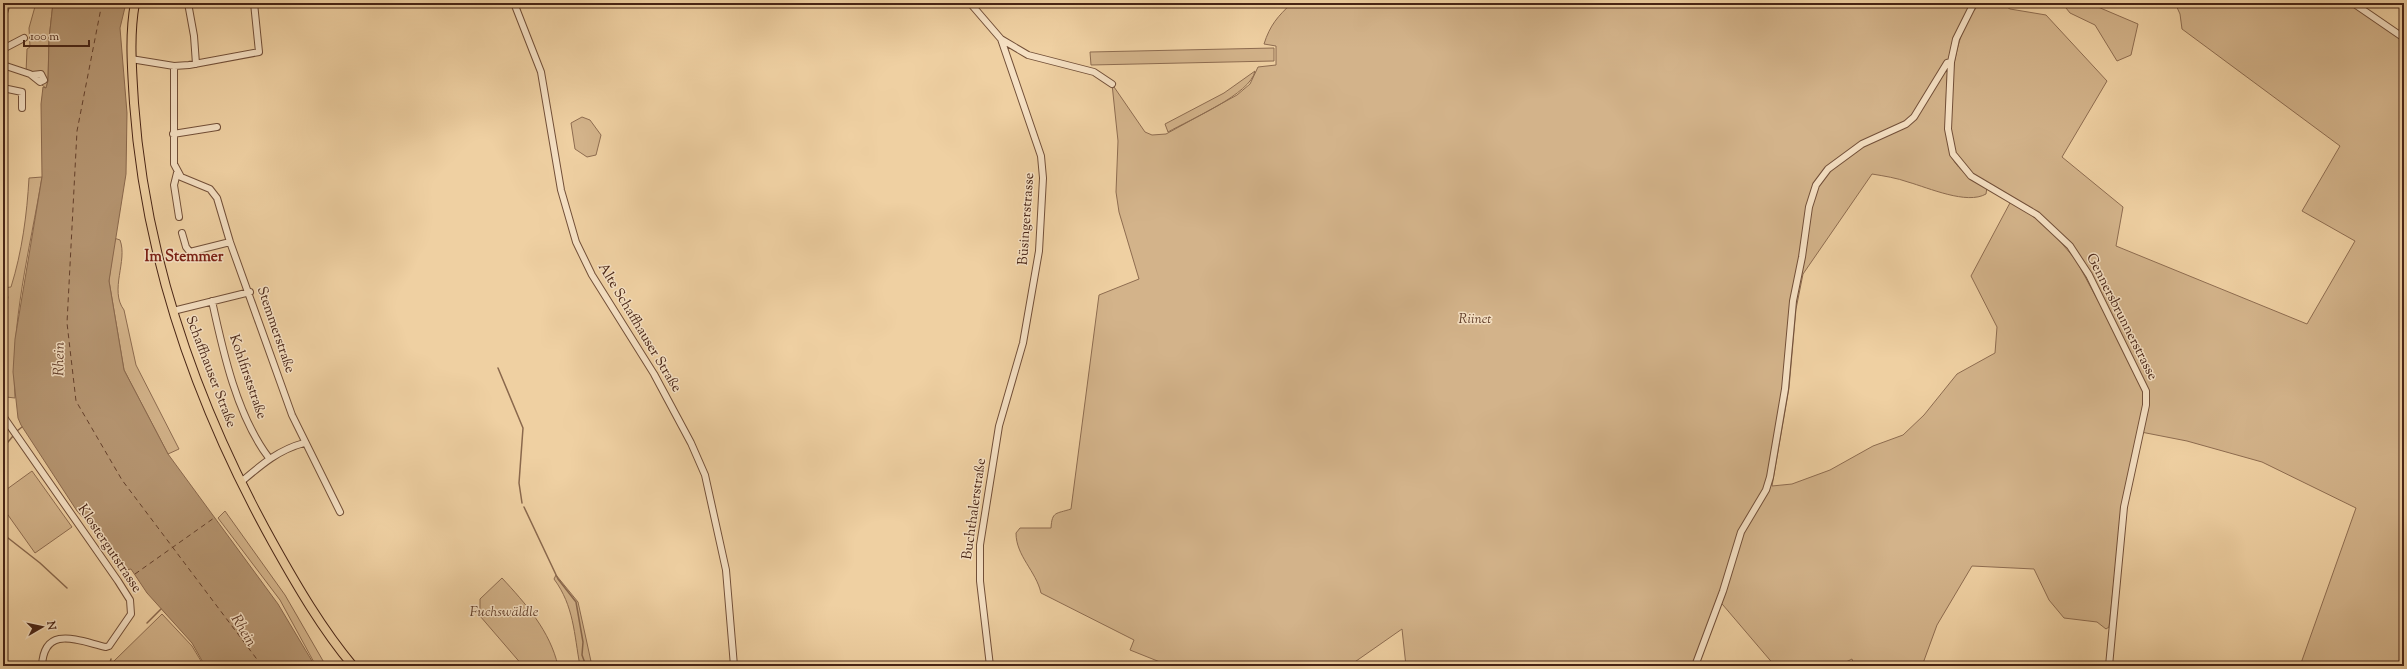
<svg xmlns="http://www.w3.org/2000/svg" width="2407" height="669" font-family="'Sorts Mill Goudy',serif">
  <style>
    .green { fill: #d3b38a; stroke: #8e6c50 }
    .water { fill: #b69672; stroke: #8a684d }
    .lines { fill: none; stroke-linecap: round; stroke-linejoin: round }
    .stream { stroke: #8a684d; stroke-width: 1.5 }
    .ferry { stroke: #64402c; stroke-width: 1; stroke-dasharray: 5 4; stroke-linecap: butt }
    .minor-casing { stroke: #724f38; stroke-width: 8 }
    .major-casing { stroke: #482415; stroke-width: 10 }
    .minor { stroke: #f5e0c3; stroke-width: 6 }
    .major { stroke: #efd0a2; stroke-width: 8 }
    .labels { text-anchor: middle; dominant-baseline: central; stroke-width: 3; stroke-linejoin: round; paint-order: stroke }
    .street-label { font-size: 14px; fill: #482415; stroke: #f5e0c3 }
    .park-label { font-size: 14px; font-style: italic; fill: #64412c; stroke: #f5e0c3 }
    .neighbourhood-label { font-size: 15px; font-weight: bold; fill: #7a1f14; stroke: #f5e0c3 }
    .water-label { font-size: 15px; font-style: italic; fill: #64402c; stroke: #f5e0c3 }
  </style>
  <rect width="100%" height="100%" fill="#efd0a2"/>
  <filter id="stains"><feTurbulence type="fractalNoise" baseFrequency=".005" numOctaves="4"/><feColorMatrix values="0 0 0 0 .2 0 0 0 0 .09 0 0 0 0 .02 0 0 0 .5 -.17"/></filter>
  <radialGradient id="worn" r=".72"><stop offset=".6" stop-color="#630" stop-opacity="0"/><stop offset="1" stop-color="#630" stop-opacity=".3"/></radialGradient>
  <path class="green" d="M 36,3 L 53,3 L 49,39 L 48,81 L 46,88 L 26,73 L 27,49 L 30,47 L 29,28 Z
    M 1292,3 L 1971,3 C 1963,19 1953,36 1950,54 C 1946,75 1943,139 1952,158 C 1960,172 1973,179 1987,187 L 1986,194 C 1967,205 1929,188 1908,182 C 1897,178 1884,176 1872,174 L 1803,274 L 1796,309 L 1789,388 L 1772,486 L 1792,484 L 1830,470 L 1873,446 L 1903,435 L 1924,415 L 1957,374 L 1995,353 L 1997,327 L 1971,276 L 2011,201 L 2046,225 L 2076,260 L 2130,360 L 2143,390 L 2144,402 L 2120,525 L 2109,627 L 2106,629 L 2097,622 L 2064,618 L 2049,600 L 2034,569 L 1972,566 L 1937,625 L 1922,666 L 1854,666 L 1852,659 L 1838,666 L 1775,666 L 1717,598 L 1694,666 L 1406,666 L 1402,629 L 1349,666 L 1223,666 L 1160,662 L 1130,650 L 1134,640 L 1041,593 C 1036,571 1016,556 1016,533 L 1020,528 L 1051,528 C 1052,511 1056,514 1071,509 L 1099,295 L 1139,279 L 1119,212 L 1116,192 L 1118,141 L 1112,84 L 1145,132 L 1152,135 L 1166,134 L 1237,95 L 1250,84 L 1258,67 L 1276,65 L 1276,46 L 1264,44 C 1270,25 1278,16 1292,3 Z
    M 1982,3 L 2000,3 L 2010,9 L 2046,15 L 2107,81 L 2062,157 L 2123,207 L 2116,246 L 2307,324 L 2355,241 L 2302,211 L 2340,146 L 2182,29 L 2180,14 L 2175,3 L 2353,3 L 2404,38 L 2404,666 L 2300,666 L 2356,508 L 2262,462 L 2187,441 L 2141,432 L 2147,389 L 2083,260 L 2064,237 L 1969,171 C 1964,165 1958,159 1955,151 C 1943,120 1952,21 1982,3 Z
    M 2062,3 L 2096,3 L 2098,7 L 2138,24 L 2131,55 L 2117,61 L 2095,25 L 2070,13 Z
    M 1274,48 L 1274,61 L 1091,65 L 1090,52 Z
    M 1255,71 C 1251,94 1189,120 1168,132 L 1165,124 L 1224,93 Z
    M 582,117 L 590,120 L 601,135 L 596,155 L 587,157 L 575,149 L 571,123 Z
    M 42,177 C 30,249 10,324 15,398 L 6,397 L 3,408 L 3,319 L 8,297 L 3,288 L 11,287 C 22,252 27,214 29,178 Z
    M 114,238 L 120,240 C 128,261 109,290 124,310 L 136,365 L 179,449 L 168,454 L 124,370 L 109,281 Z
    M 32,471 L 72,527 L 35,553 L 3,508 L 3,492 Z
    M 225,511 L 285,595 L 326,666 L 316,666 L 280,600 L 218,518 Z
    M 556,575 L 578,602 L 592,666 L 580,666 C 574,634 574,606 554,579 Z
    M 502,578 C 526,604 550,631 558,666 L 523,666 L 480,616 L 480,599 Z
    M 162,614 L 192,646 L 204,666 L 113,666 L 113,662 Z"/>
  <path class="water" d="M 53,3 L 126,3 L 120,28 L 127,113 L 126,174 L 109,281 L 124,370 L 168,454 L 278,604 L 315,666 L 205,666 L 192,643 L 147,593 L 131,569 L 126,570 L 106,543 L 77,511 L 21,425 L 18,418 L 13,372 L 15,339 L 42,177 L 41,104 L 43,87 L 46,88 L 48,81 L 49,39 Z"/>
  <g class="lines">
    <path class="stream" d="M 498,368 L 523,428 L 519,483 L 522,503
      M 17,431 L 22,427
      M 3,448 L 13,436
      M 524,507 L 558,579 L 576,602 L 583,642 L 582,655 L 586,666
      M 3,534 L 40,563 L 67,588
      M 147,623 L 161,609
      M 109,666 L 111,659"/>
    <path class="ferry" d="M 102,3 L 77,131 L 67,323 L 76,401 L 122,480 L 262,666
      M 135,574 L 214,518"/>
    <g class="minor-casing">
      <path id="minor" d="M 188,3 L 194,36 L 196,64
        M 514,3 L 541,72 L 561,190 L 576,242 L 592,275 L 654,374 L 691,443 L 705,475 L 726,570 L 734,666
        M 970,3 L 1001,39 L 1041,156 L 1043,178 L 1039,251 L 1023,343 L 999,426 L 980,545 L 980,581 L 990,666
        M 1974,3 L 1956,39 L 1951,62 L 1948,129 L 1953,154 L 1971,176 L 2037,215 L 2070,246 L 2089,275 L 2146,391 L 2146,405 L 2124,507 L 2109,666
        M 2353,3 L 2404,38
        M 3,16 L 7,3
        M 1001,39 L 1028,55 L 1094,72 L 1112,84
        M 3,49 L 24,38
        M 131,59 L 174,66 L 189,65 L 259,52 L 254,3
        M 3,65 L 30,74 L 40,82 L 44,80 L 41,74 L 32,75
        M 174,66 L 174,164 L 181,177 L 210,189 L 217,198 L 230,242 L 292,415 L 340,512
        M 3,88 L 22,92 L 22,108
        M 173,134 L 217,127
        M 177,173 L 174,185 L 179,217
        M 182,233 L 186,247 L 190,252 L 230,242
        M 3,298 L 3,310
        M 212,301 C 223,352 237,416 269,458
        M 173,311 L 250,292
        M 3,416 L 118,581 L 130,600 L 131,614 L 109,646 L 106,647 C 79,641 44,624 42,666
        M 241,482 C 261,465 278,450 304,443
        M 1695,666 L 1723,591 L 1741,532 L 1766,490 L 1770,477 L 1785,389 L 1793,301 L 1802,257 L 1809,207 L 1816,185 L 1828,169 L 1862,144 L 1906,124 L 1914,117 L 1947,63 L 1951,62"/>
    </g>
    <g class="major-casing">
      <path id="major" d="M 135,3 C 129,36 132,69 134,103 C 145,258 198,408 273,543 C 297,586 322,629 353,666"/>
    </g>
    <use href="#minor" class="minor"/>
    <use href="#major" class="major"/>
  </g>
  <g class="labels">
    <g class="street-label">
      <text transform="translate(1027 219) rotate(-86)">Büsingerstrasse</text>
      <text transform="translate(2121 317) rotate(63)">Gennersbrunnerstrasse</text>
      <text transform="translate(639 328) rotate(59)">Alte Schaffhauser Straße</text>
      <text transform="translate(275 330) rotate(71)">Stemmerstraße</text>
      <text transform="translate(210 372) rotate(69)">Schaffhauser Straße</text>
      <text transform="translate(247 377) rotate(71)">Kohlfirststraße</text>
      <text transform="translate(975 509) rotate(-82)">Buchthalerstraße</text>
      <text transform="translate(109 549) rotate(56)">Klostergutstrasse</text>
    </g>
    <g class="park-label">
      <text x="1475" y="320">Riinet</text>
      <text x="504" y="613">Fuchswäldle</text>
    </g>
    <g class="neighbourhood-label">
      <text x="184" y="257">Im Stemmer</text>
    </g>
    <g class="water-label">
      <text transform="translate(60 359) rotate(-89)">Rhein</text>
      <text transform="translate(243 631) rotate(59)">Rhein</text>
    </g>
  </g>
  <rect width="2407" height="669" fill="none" stroke="#efd0a2" stroke-width="16"/>
  <rect x="4" y="4" width="2399" height="661" fill="none" stroke="#482415" stroke-width="2"/>
  <rect x="8" y="8" width="2391" height="653" fill="none" stroke="#482415"/>
  <g transform="translate(42 627) rotate(81)" stroke="#f5e0c3" stroke-width="3" paint-order="stroke">
  <path d="M0-3L7 15L0 10L-7 15Z" fill="#482415"/>
  <text y="-6" font-size="11" font-weight="bold" text-anchor="middle" fill="#482415">N</text>
  </g>
  <path d="M24 40v6h65v-6" fill="none" stroke="#482415" stroke-width="2"/>
  <text x="30" y="40" font-size="12" fill="#482415" stroke="#f5e0c3" stroke-width="3" paint-order="stroke">100 m</text>
  <rect width="100%" height="100%" filter="url(#stains)"/>
  <rect width="100%" height="100%" fill="url(#worn)"/>
</svg>
